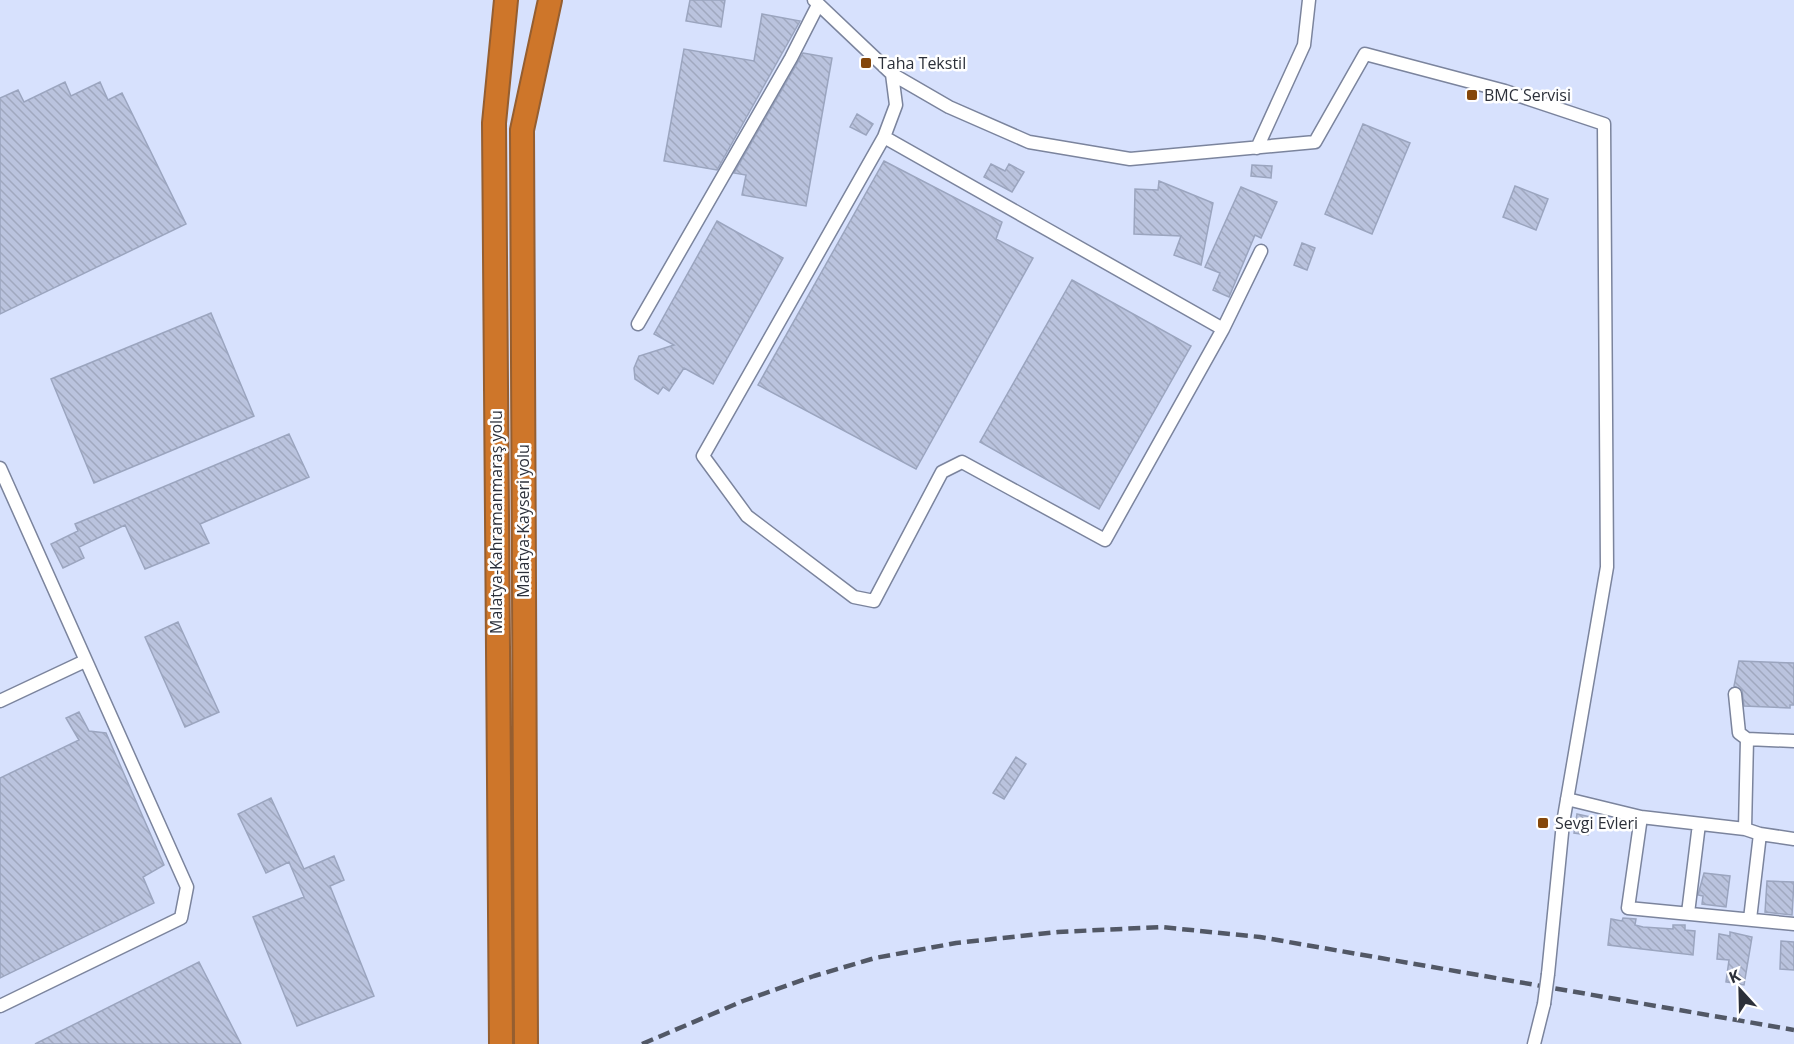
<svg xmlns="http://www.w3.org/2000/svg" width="1794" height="1044" font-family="'Open Sans',sans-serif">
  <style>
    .building { fill: url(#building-back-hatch); stroke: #9ba5bf; stroke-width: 1.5 }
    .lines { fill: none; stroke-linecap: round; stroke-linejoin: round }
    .street-casing { stroke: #7b849d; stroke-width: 15 }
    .highway-casing { stroke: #955e30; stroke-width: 26 }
    .street { stroke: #fff; stroke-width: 12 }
    .highway { stroke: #ce762a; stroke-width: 22 }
    .rail { stroke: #525866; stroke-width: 4.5; stroke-dasharray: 12 6; stroke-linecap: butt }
    .street-bridge-casing { stroke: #7b849d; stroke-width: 15; stroke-linecap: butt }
    .street-bridge { stroke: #fff; stroke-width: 12 }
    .poi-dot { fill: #85470a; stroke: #fff; stroke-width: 2 }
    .labels { text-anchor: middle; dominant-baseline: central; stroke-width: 5; stroke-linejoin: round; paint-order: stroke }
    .poi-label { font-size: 16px; fill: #2c303a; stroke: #fff; text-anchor: start }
    .street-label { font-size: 16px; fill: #2c303a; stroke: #fff }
  </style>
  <defs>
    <pattern id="building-back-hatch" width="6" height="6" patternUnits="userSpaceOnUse" patternTransform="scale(1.5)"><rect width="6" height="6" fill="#bac3de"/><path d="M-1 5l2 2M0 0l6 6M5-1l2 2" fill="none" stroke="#a0a8bf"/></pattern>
  </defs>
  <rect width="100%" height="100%" fill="#d7e1fd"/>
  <path class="building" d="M 690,0 L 725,0 L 721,27 L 686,21 Z
    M 762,14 L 800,21 L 799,23 L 717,170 L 664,161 L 684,49 L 754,61 Z
    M 803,53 L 832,58 L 806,206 L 742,195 L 746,175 L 734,173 Z
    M 65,82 L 71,96 L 100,82 L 108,100 L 122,93 L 186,224 L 0,314 L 0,98 L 18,90 L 24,102 Z
    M 857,114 L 873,124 L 866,135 L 850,127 Z
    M 1363,124 L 1410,143 L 1372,234 L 1325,214 Z
    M 884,161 L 1002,222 L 996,239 L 1033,258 L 916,469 L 758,385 Z
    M 991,164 L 1005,171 L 1009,164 L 1024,172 L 1012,192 L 984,177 Z
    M 1252,165 L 1272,166 L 1271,178 L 1251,176 Z
    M 1159,181 L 1213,203 L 1201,265 L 1174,255 L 1181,236 L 1134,234 L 1135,189 L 1158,190 Z
    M 1515,186 L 1548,199 L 1536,230 L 1503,217 Z
    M 1241,187 L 1277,202 L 1261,238 L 1255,235 L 1229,297 L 1213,290 L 1220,273 L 1205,267 Z
    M 717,221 L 783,258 L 713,384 L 684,368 L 669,391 L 663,387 L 658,394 L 635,379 L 634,368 L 639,356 L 674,345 L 654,334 Z
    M 1302,243 L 1315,248 L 1307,270 L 1294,265 Z
    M 1072,280 L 1191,346 L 1099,509 L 980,442 Z
    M 211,313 L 254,416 L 94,483 L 51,379 Z
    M 289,434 L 309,477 L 200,524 L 209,543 L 145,569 L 125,525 L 79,547 L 84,558 L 63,568 L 51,544 L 78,531 L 75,524 Z
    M 178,622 L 219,712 L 185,727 L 145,637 Z
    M 1739,661 L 1794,663 L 1794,705 L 1790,705 L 1790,708 L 1744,706 L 1742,690 L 1734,686 Z
    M 79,712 L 89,731 L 106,733 L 164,865 L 143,877 L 154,903 L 0,978 L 0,778 L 79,740 L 66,718 Z
    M 1016,757 L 1026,764 L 1004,799 L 993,793 Z
    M 271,798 L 304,869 L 334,856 L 344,880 L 330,886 L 374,996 L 297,1026 L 253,917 L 304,897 L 289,862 L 266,873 L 238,814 Z
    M 1577,814 L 1591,817 L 1588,835 L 1574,833 Z
    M 1704,873 L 1730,876 L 1726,907 L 1702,904 L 1703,896 L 1698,895 Z
    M 1767,881 L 1794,882 L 1792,915 L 1765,912 Z
    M 1623,918 L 1636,919 L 1635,925 L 1643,927 L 1673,929 L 1673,925 L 1685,925 L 1685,930 L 1695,931 L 1693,955 L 1608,945 L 1611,919 L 1622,921 Z
    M 1730,932 L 1752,937 L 1744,985 L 1726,982 L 1729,960 L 1717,959 L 1719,934 L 1730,936 Z
    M 1781,941 L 1794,942 L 1794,970 L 1780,969 Z
    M 199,962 L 241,1044 L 35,1044 Z"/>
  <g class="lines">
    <g class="street-casing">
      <path id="street" d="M 814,0 L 892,74 L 949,107 L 1029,142 L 1130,159 L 1315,142 L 1365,54 L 1505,91 L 1604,124 L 1607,567 L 1563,823 L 1548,974
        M 892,74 L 896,105 L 884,137 L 703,456 L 747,516 L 854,597 L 874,601 L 942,472 L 962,462 L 1105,540 L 1223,329
        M 884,137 L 1223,329 L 1261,251
        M 1257,148 L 1304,45 L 1309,0
        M 638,324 L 791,58 L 818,5
        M 0,468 L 187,887 L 181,918 L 0,1006
        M 1735,694 L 1739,733 L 1747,739 L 1794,741
        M 0,701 L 85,661
        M 1567,799 L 1641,817 L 1745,829 L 1760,834 L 1794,839
        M 1641,817 L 1628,908 L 1794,924
        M 1745,829 L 1747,739
        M 1688,913 L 1699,824
        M 1750,919 L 1760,834
        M 1534,1044 L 1544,1004"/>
    </g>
    <g class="highway-casing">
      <path id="highway" d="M 501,1044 L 494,123 L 506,0
        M 526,1044 L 522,130 L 550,0"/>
    </g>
    <use href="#street" class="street"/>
    <use href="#highway" class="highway"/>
    <path class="rail" d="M 642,1044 L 743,1001 L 814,976 L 875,958 L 956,943 L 1058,932 L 1161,927 L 1260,937 L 1794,1030"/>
    <g class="street-bridge-casing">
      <path id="street-bridge" d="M 1544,1004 L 1548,974"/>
    </g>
    <use href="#street-bridge" class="street-bridge"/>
  </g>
  <g class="poi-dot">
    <rect x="860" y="57" width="12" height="12" rx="3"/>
    <rect x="1466" y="89" width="12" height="12" rx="3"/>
    <rect x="1537" y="817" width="12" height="12" rx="3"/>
  </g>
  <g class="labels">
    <g class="poi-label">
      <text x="878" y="63">Taha Tekstil</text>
      <text x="1484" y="95">BMC Servisi</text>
      <text x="1555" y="823">Sevgi Evleri</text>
    </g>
    <g class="street-label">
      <text transform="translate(523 521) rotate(-90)">Malatya-Kayseri yolu</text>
      <text transform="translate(496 522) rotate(-90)">Malatya-Kahramanmaraş yolu</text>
    </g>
  </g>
  <g transform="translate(1740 990) rotate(338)" stroke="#ffffff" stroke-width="4.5" paint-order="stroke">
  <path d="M0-4.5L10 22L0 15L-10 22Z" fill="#2c303a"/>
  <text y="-9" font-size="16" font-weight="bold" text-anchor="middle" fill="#2c303a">K</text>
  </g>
</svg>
